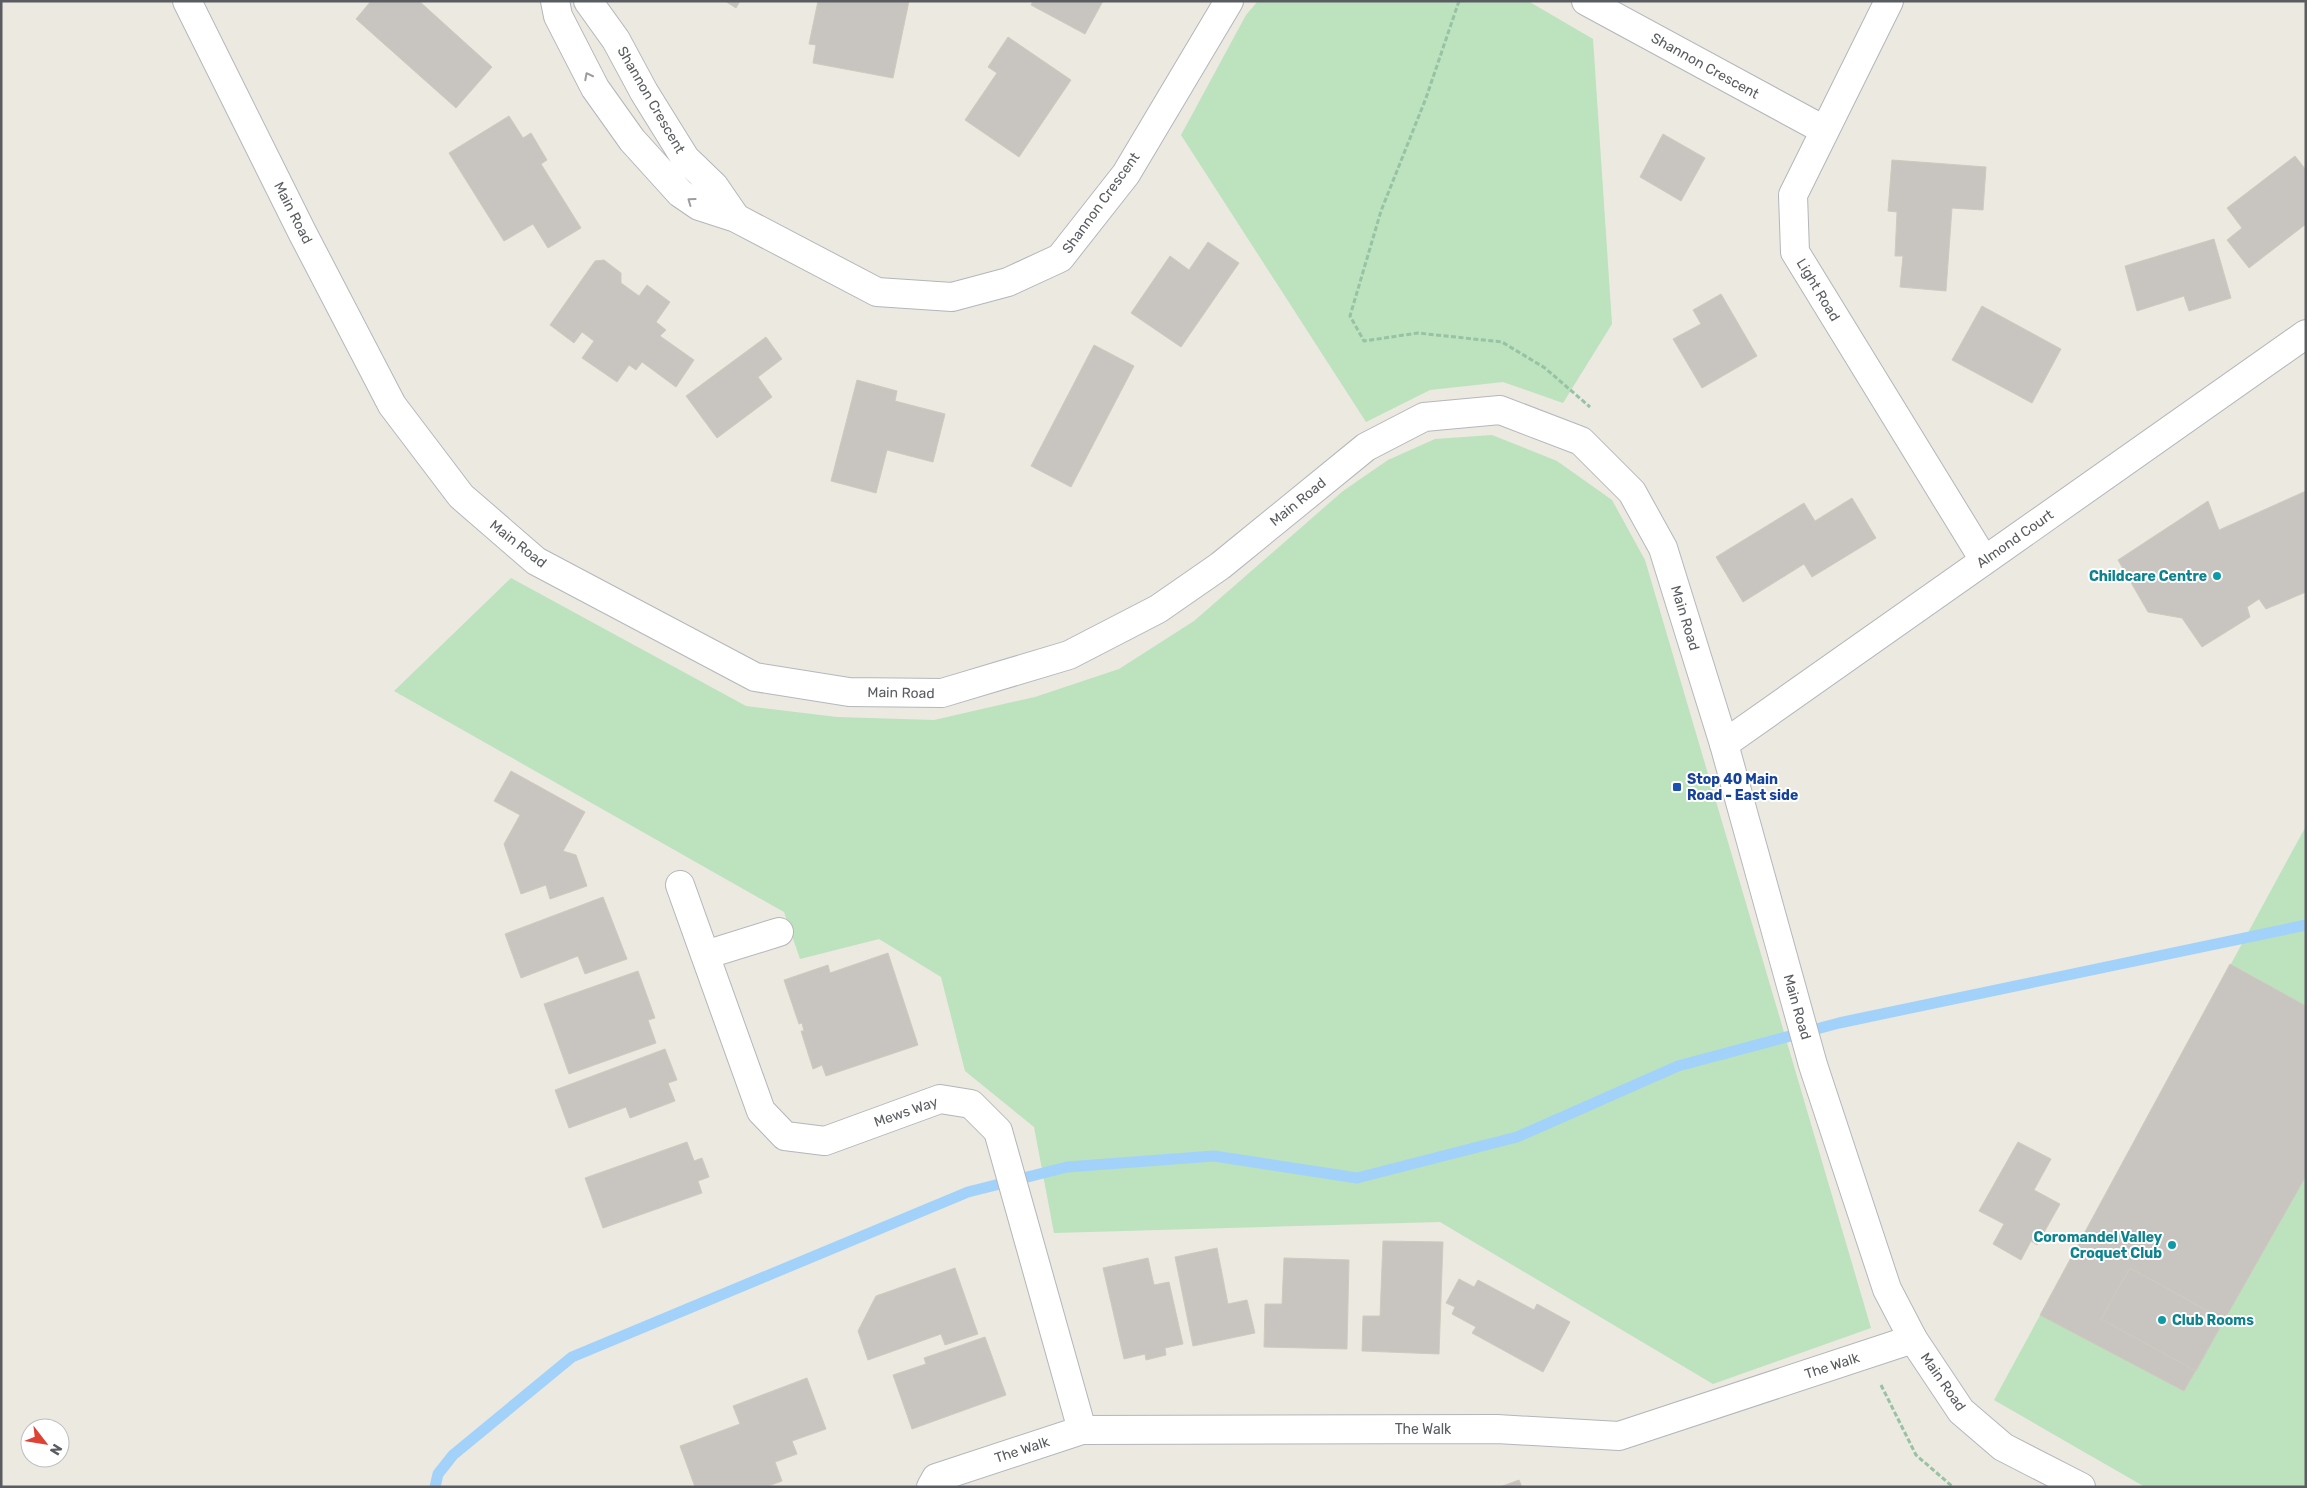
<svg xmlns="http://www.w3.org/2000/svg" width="2307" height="1488" font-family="Rubik,sans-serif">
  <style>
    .green { fill: #bde2be }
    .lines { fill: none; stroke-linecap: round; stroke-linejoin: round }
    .stream { stroke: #a2d2f9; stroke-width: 11 }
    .building { fill: #c8c5c0; stroke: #cfcabf }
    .street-casing { stroke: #b3b6ba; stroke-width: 30 }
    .secondary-casing { stroke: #b4b7bc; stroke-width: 30 }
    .path { stroke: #97c2a4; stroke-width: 3; stroke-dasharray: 5 2.5; stroke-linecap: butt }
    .street { stroke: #fff; stroke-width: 28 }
    .secondary { stroke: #fff; stroke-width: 28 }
    .oneway { stroke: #9b9da0 }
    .culture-dot { fill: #0f9aa8; stroke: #fff; stroke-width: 2 }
    .transit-dot { fill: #1a4fb4; stroke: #fff; stroke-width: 2 }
    .labels { text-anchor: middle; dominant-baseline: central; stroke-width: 4; stroke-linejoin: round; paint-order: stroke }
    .street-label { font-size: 14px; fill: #595c60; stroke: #fff }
    .culture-label { font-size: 14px; font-weight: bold; fill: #0d838f; stroke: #fff; text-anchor: end }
    .transit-label { font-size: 14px; font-weight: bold; fill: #164399; stroke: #fff; text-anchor: start }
  </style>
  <rect width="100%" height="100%" fill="#ebe9e0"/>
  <path class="green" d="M 1258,1 L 1528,1 L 1593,39 L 1612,324 L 1563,403 L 1503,382 L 1430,390 L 1366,422 L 1181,135 L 1246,15 Z
    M 1492,435 L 1557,461 L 1612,500 L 1645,560 L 1871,1328 L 1713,1384 L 1440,1222 L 1054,1233 L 1034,1127 L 965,1071 L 941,977 L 879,939 L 800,959 L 784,912 L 394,691 L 511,578 L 746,706 L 837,717 L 934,720 L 1035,697 L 1119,669 L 1194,621 L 1343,491 L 1388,460 L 1435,439 Z
    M 2306,826 L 2306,1487 L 2145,1487 L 1994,1400 Z"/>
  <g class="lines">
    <path class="stream" d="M 435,1487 L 438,1474 L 453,1455 L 572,1357 L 968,1192 L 1067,1167 L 1214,1156 L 1357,1178 L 1517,1137 L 1678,1066 L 1839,1023 L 2306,925"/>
  </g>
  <path class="building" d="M 371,1 L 419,1 L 492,67 L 456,108 L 356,19 Z
    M 725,1 L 740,1 L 736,8 Z
    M 818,1 L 909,1 L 893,78 L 813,63 L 816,45 L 809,44 Z
    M 1033,1 L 1103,1 L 1085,34 L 1031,5 Z
    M 1008,37 L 1071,80 L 1019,157 L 965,120 L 997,73 L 988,67 Z
    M 509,116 L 523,138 L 531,133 L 547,160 L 541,164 L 581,228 L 548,248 L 533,224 L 504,241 L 449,153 Z
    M 1663,134 L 1705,158 L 1681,201 L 1640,177 Z
    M 2295,156 L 2306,170 L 2306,224 L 2249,268 L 2227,240 L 2242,228 L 2227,208 Z
    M 1892,160 L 1986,167 L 1983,210 L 1952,208 L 1946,291 L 1900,287 L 1903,256 L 1895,256 L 1897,212 L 1888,211 Z
    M 2214,239 L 2231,298 L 2189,311 L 2184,296 L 2137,311 L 2125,266 Z
    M 1208,242 L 1239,263 L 1181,347 L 1131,313 L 1170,256 L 1189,270 Z
    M 604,260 L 621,273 L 621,283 L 639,296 L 647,285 L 670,302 L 656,322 L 666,330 L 660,336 L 694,360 L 676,387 L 642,362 L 636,370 L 629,365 L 617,382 L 582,358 L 594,341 L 582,332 L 574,343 L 550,325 L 595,261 Z
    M 1721,294 L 1757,356 L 1702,388 L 1673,339 L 1701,324 L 1693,310 Z
    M 1982,306 L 2061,349 L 2032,403 L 1952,360 Z
    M 766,337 L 782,359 L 758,377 L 772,397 L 717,438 L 686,396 Z
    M 1094,345 L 1134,366 L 1071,487 L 1031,466 Z
    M 857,380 L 897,391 L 895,401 L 945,414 L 933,462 L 887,450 L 876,493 L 831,481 Z
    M 2306,491 L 2306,592 L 2266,609 L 2259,599 L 2247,607 L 2250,617 L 2202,647 L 2182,618 L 2148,612 L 2118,560 L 2208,501 L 2219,530 Z
    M 1852,498 L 1876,538 L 1812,577 L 1804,564 L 1743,602 L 1716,557 L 1804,503 L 1815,521 Z
    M 511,771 L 585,812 L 563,851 L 576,855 L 587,886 L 550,899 L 546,885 L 521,894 L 504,844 L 520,815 L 494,801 Z
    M 603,897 L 627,959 L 585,974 L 578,956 L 521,978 L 505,934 Z
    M 888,953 L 918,1045 L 826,1076 L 822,1065 L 813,1069 L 801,1031 L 804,1031 L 802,1023 L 799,1024 L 784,980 L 828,965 L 830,973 Z
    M 2230,964 L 2306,1006 L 2306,1176 L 2184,1391 L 2040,1315 Z
    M 638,971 L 655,1018 L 648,1020 L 656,1043 L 569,1074 L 544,1004 Z
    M 665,1049 L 677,1080 L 668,1083 L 675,1101 L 630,1118 L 626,1107 L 569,1128 L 555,1090 Z
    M 687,1142 L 694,1161 L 702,1158 L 709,1177 L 698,1181 L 702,1193 L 603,1228 L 585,1178 Z
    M 2018,1142 L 2051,1159 L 2034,1190 L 2060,1204 L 2037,1245 L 2031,1241 L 2021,1260 L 1993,1244 L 2004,1224 L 1979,1211 Z
    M 1383,1241 L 1443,1242 L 1439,1354 L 1362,1351 L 1363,1316 L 1380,1316 Z
    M 1217,1248 L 1228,1304 L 1247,1300 L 1255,1333 L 1193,1346 L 1175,1257 Z
    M 1148,1258 L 1154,1285 L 1169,1282 L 1183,1344 L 1165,1348 L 1166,1355 L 1146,1360 L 1145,1354 L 1124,1359 L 1103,1268 Z
    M 1284,1258 L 1349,1260 L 1347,1349 L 1264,1347 L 1265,1304 L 1282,1304 Z
    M 955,1268 L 978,1334 L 945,1345 L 941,1334 L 868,1360 L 858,1331 L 876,1296 Z
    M 2130,1268 L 2224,1320 L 2196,1371 L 2101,1319 Z
    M 1459,1279 L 1474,1287 L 1478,1280 L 1534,1310 L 1537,1304 L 1570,1322 L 1543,1372 L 1472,1333 L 1476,1327 L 1452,1314 L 1455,1307 L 1446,1303 Z
    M 985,1337 L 1006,1395 L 912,1429 L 893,1375 L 926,1364 L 924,1358 Z
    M 807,1378 L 826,1429 L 792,1441 L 797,1454 L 775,1462 L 782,1481 L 766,1487 L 695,1487 L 680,1446 L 740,1424 L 733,1406 Z
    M 1519,1480 L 1522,1487 L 1500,1487 Z"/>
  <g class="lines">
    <g class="street-casing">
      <path id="street" d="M 555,1 L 558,16 L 595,88 L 632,140 L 680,193 L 699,206 L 736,218 L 877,292 L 952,297 L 1008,282 L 1060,258 L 1126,174 L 1229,1
        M 588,1 L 616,40 L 644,92 L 685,158 L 714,186 L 736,218
        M 1586,1 L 1824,130
        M 1889,1 L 1793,195 L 1795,252 L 1984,560
        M 1724,744 L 2306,334
        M 680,885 L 761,1111 L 785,1136 L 825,1141 L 940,1099 L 971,1104 L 998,1131 L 1082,1430
        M 705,955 L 779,932
        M 931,1487 L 936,1478 L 1082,1430 L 1497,1429 L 1619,1436 L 1913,1339"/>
    </g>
    <g class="secondary-casing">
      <path id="secondary" d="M 187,1 L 302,232 L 392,405 L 461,496 L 536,561 L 755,677 L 849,692 L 942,693 L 1069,655 L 1158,609 L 1220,566 L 1366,447 L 1424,417 L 1500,410 L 1581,441 L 1632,492 L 1663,548 L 1724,744 L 1813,1065 L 1887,1289 L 1913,1339 L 1961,1411 L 2003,1447 L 2081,1487"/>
    </g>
    <path class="path" d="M 1459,1 L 1426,98 L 1381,211 L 1350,316 L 1364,341 L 1418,333 L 1502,342 L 1545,368 L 1590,407
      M 1881,1385 L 1916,1455 L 1953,1487"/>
    <use href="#street" class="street"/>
    <use href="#secondary" class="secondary"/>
  </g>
  <defs><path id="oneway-chevron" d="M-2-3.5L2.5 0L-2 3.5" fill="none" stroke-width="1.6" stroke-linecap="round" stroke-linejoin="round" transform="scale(1.25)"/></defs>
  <g class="oneway">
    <use href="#oneway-chevron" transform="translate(588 76) rotate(-117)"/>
    <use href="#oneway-chevron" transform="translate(691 201) rotate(-144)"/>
  </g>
  <g class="culture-dot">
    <circle cx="2217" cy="576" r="5"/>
    <circle cx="2172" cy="1245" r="5"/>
    <circle cx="2162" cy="1320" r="5"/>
  </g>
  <rect class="transit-dot" x="1672" y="782" width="10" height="10" rx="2.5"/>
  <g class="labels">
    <g class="street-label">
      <text transform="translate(1705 66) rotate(29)">Shannon Crescent</text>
      <text transform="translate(651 100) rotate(60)">Shannon Crescent</text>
      <text transform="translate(1101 203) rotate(-54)">Shannon Crescent</text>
      <text transform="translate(293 213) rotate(63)">Main Road</text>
      <text transform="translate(1818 290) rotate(59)">Light Road</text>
      <text transform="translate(1298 502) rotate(-39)">Main Road</text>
      <text transform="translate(2015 539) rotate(-35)">Almond Court</text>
      <text transform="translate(518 544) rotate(38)">Main Road</text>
      <text transform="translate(1685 618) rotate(73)">Main Road</text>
      <text transform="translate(901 693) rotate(1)">Main Road</text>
      <text transform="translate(1797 1007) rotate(74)">Main Road</text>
      <text transform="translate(906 1112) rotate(-19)">Mews Way</text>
      <text transform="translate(1832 1366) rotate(-18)">The Walk</text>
      <text transform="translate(1943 1382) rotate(55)">Main Road</text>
      <text x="1423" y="1429">The Walk</text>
      <text transform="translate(1022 1450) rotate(-18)">The Walk</text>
    </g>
    <g class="culture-label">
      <text x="2207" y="576">Childcare Centre</text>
      <text x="2162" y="1237">Coromandel Valley<tspan x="2162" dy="16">Croquet Club</tspan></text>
      <text x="2172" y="1320" text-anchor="start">Club Rooms</text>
    </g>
    <g class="transit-label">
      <text x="1687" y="779">Stop 40 Main<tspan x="1687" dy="16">Road - East side</tspan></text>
    </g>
  </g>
  <rect width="2307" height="1488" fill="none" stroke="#595c60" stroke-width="5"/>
  <g transform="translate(45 1443) rotate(121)"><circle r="24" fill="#ffffff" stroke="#bdbebf"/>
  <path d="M0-4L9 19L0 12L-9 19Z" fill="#de4233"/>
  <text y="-8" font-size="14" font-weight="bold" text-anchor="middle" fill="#595c60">N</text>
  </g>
</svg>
